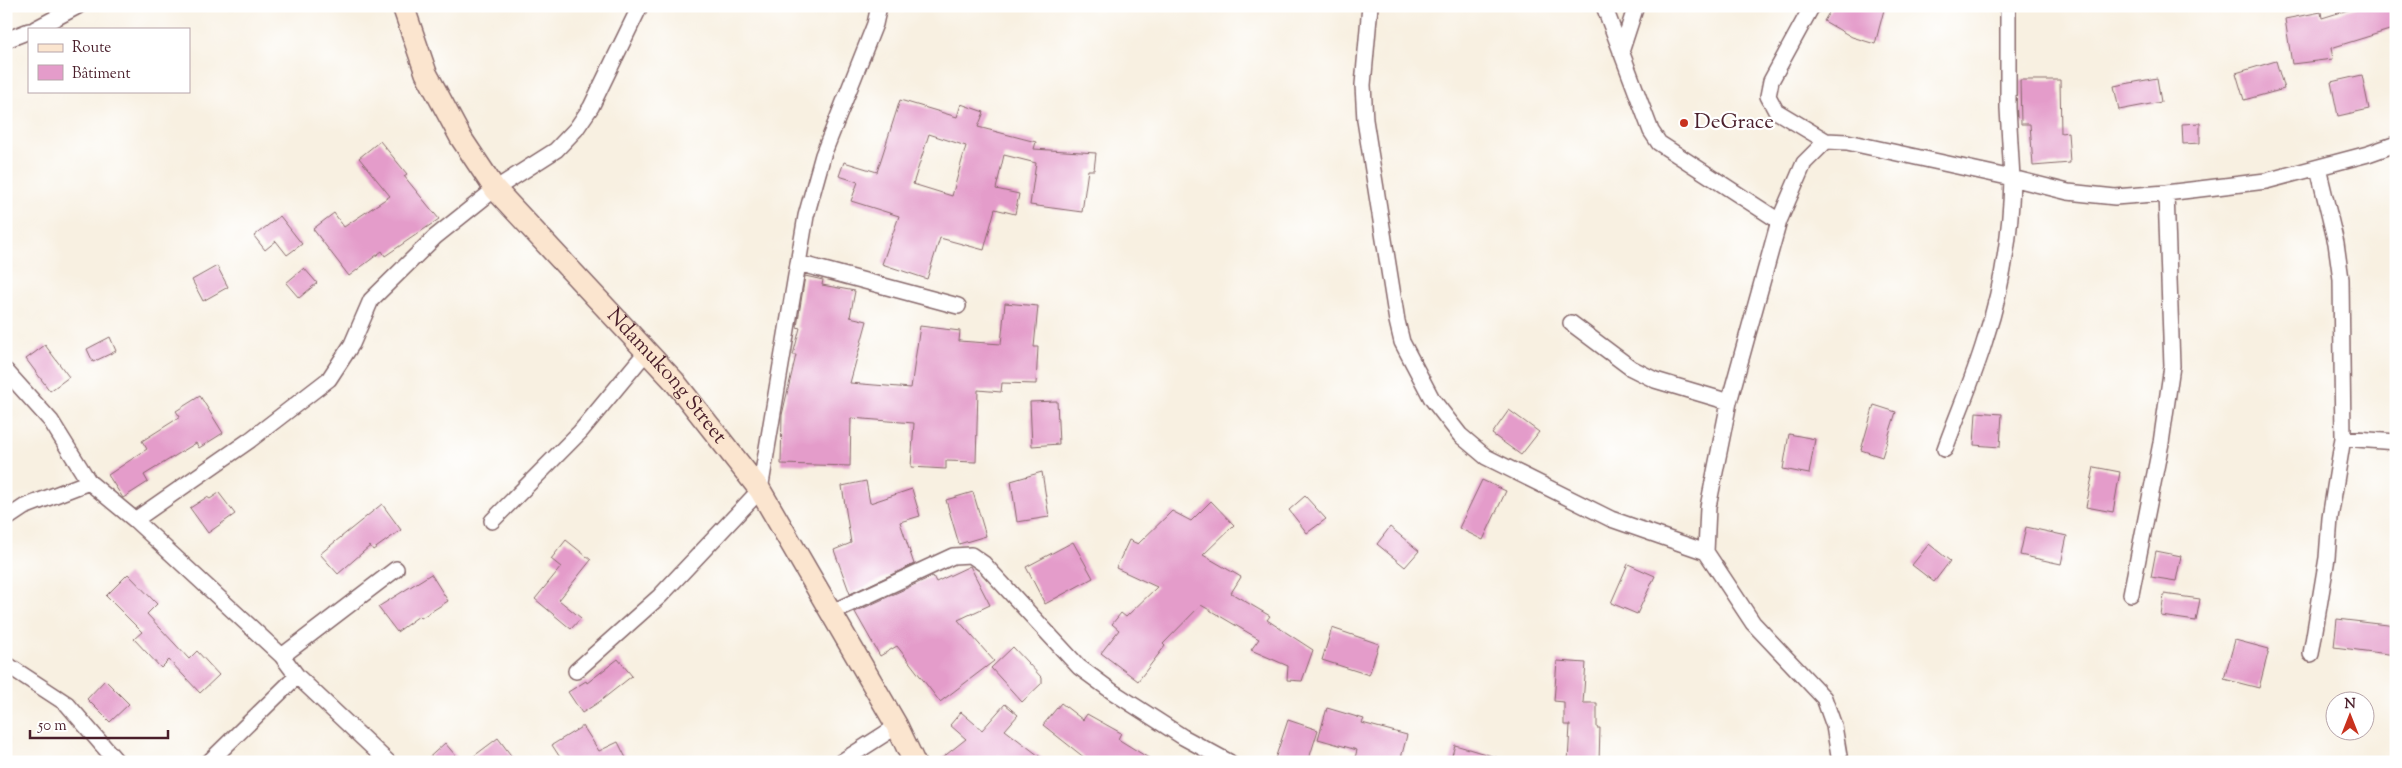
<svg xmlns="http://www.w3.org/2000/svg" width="2402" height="768" font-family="'Sorts Mill Goudy',serif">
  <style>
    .building { fill: #e49cca; fill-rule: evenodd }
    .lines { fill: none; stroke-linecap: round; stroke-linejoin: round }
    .minor-casing { stroke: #87686b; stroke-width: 18 }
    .secondary-casing { stroke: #87686b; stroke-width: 24 }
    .minor { stroke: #fff; stroke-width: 15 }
    .secondary { stroke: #fbe5cf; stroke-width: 21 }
    .poi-dot { fill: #c8321e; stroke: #fff; stroke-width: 2 }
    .labels { text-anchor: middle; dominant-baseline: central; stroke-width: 4.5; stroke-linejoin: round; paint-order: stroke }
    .poi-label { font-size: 21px; fill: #4a1f2b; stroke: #fff; text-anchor: start }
    .street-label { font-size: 21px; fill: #4a1f2b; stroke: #fff }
  </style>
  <rect width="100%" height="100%" fill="#fff"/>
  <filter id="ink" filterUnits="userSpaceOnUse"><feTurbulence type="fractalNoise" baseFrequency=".02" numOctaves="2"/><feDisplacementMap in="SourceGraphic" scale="10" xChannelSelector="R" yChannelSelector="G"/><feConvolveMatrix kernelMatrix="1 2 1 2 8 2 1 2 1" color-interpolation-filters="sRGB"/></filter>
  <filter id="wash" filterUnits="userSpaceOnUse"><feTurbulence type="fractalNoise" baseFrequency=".0096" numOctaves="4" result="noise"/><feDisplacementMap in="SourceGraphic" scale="20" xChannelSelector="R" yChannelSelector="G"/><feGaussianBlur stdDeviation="1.12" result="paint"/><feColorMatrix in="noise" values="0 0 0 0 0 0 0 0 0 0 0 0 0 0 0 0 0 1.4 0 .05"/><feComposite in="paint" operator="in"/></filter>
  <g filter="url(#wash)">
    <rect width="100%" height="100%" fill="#f8f0e1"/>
    <g id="blocks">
      <path class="building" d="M 1833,6 L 1885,6 L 1875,44 L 1852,37 L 1824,21 Z
        M 2361,6 L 2389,6 L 2396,28 L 2331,48 L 2333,59 L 2292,64 L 2285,19 L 2321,12 L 2322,18 Z
        M 2276,61 L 2284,89 L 2244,100 L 2236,73 Z
        M 2362,75 L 2369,109 L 2338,116 L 2331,82 Z
        M 2157,78 L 2161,102 L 2119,110 L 2114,86 Z
        M 2020,80 L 2060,80 L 2061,133 L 2068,132 L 2070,163 L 2033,166 L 2030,124 L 2021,124 Z
        M 900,100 L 957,117 L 961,104 L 984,112 L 978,127 L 1036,142 L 1034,149 L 1096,153 L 1094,170 L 1088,170 L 1082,212 L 1030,205 L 1036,163 L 1004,155 L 996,189 L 1019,194 L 1015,214 L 995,209 L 984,250 L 940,238 L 927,279 L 882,264 L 899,216 L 851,201 L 858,182 L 839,176 L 844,162 L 877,172 ZM 929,134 L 966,146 L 952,196 L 913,184 Z
        M 2200,123 L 2200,143 L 2183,144 L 2182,124 Z
        M 380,141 L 407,174 L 404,176 L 439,219 L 385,256 L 382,251 L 349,276 L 313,229 L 334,213 L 344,227 L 390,196 L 359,158 Z
        M 280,216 L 302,244 L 287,255 L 276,241 L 265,250 L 254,236 Z
        M 217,266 L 228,287 L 203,301 L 192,280 Z
        M 304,268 L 317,283 L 299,298 L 286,283 Z
        M 805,276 L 823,280 L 822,285 L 855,291 L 850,317 L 867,321 L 850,383 L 911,388 L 920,326 L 960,331 L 959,341 L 1001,344 L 1005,303 L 1038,306 L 1034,347 L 1038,347 L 1036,384 L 1002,383 L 1001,392 L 978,390 L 976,462 L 946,461 L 946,469 L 911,467 L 914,423 L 851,418 L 850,466 L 781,464 L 782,415 L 796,355 L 793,355 L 800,328 L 797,327 Z
        M 110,337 L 116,351 L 93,362 L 87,349 Z
        M 45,345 L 69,377 L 50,391 L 26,359 Z
        M 200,396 L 223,433 L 199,448 L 196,443 L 144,475 L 148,482 L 123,498 L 108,475 L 147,449 L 142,441 L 180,417 L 176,411 Z
        M 1057,401 L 1059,444 L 1032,446 L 1030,402 Z
        M 1874,405 L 1896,412 L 1882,457 L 1861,450 Z
        M 1509,410 L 1539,432 L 1521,455 L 1492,434 Z
        M 1976,412 L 2002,414 L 2000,447 L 1974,445 Z
        M 1789,434 L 1815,439 L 1809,474 L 1783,469 Z
        M 2094,467 L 2120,472 L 2113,512 L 2086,507 Z
        M 1042,472 L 1049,517 L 1017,522 L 1011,481 Z
        M 1482,480 L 1506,491 L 1483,540 L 1459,528 Z
        M 866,481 L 870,503 L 912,489 L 920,516 L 900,522 L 914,564 L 850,594 L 834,550 L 851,543 L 842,486 Z
        M 973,492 L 986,536 L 959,544 L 946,500 Z
        M 219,493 L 235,514 L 208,533 L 190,508 L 207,497 L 210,499 Z
        M 1305,496 L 1326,519 L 1307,533 L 1289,510 Z
        M 1211,501 L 1234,525 L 1203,555 L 1241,577 L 1231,593 L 1270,616 L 1267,620 L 1313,650 L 1302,681 L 1287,680 L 1288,666 L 1251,650 L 1259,639 L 1201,605 L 1163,644 L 1165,646 L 1138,681 L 1101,653 L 1119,630 L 1112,624 L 1121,613 L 1126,617 L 1157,587 L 1116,568 L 1129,540 L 1138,544 L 1172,511 L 1191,521 Z
        M 382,504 L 401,530 L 373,550 L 370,546 L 338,574 L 320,554 Z
        M 1390,527 L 1419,551 L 1405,567 L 1377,544 Z
        M 2026,527 L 2067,536 L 2061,564 L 2020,555 Z
        M 566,540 L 591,560 L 559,600 L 581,618 L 571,629 L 535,599 L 561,567 L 551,559 Z
        M 1073,542 L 1093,578 L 1045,604 L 1026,567 Z
        M 1929,544 L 1950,561 L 1934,582 L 1912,565 Z
        M 2156,551 L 2181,556 L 2176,581 L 2151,577 Z
        M 1628,564 L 1655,576 L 1637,614 L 1611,603 Z
        M 970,566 L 990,605 L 958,620 L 994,661 L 940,702 L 897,646 L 880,656 L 855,612 L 933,576 L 936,582 Z
        M 128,574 L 157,604 L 147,614 L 189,659 L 197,651 L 219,675 L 200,693 L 169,660 L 161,668 L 134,639 L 142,632 L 106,596 Z
        M 431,574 L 448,601 L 421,618 L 419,616 L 397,632 L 378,607 Z
        M 2164,594 L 2200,599 L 2196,621 L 2161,616 Z
        M 2337,619 L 2396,626 L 2396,655 L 2334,647 Z
        M 1332,628 L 1379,644 L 1369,675 L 1322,660 Z
        M 2235,640 L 2269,649 L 2259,688 L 2224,679 Z
        M 1013,647 L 1042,678 L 1042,683 L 1022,702 L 991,668 Z
        M 618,659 L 632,676 L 599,702 L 582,713 L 568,692 L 586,681 L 587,683 Z
        M 1557,661 L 1586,663 L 1583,703 L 1597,703 L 1597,728 L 1600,728 L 1599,762 L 1568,762 L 1570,725 L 1564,725 L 1564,702 L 1554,701 Z
        M 105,680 L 129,704 L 110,722 L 87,699 Z
        M 1061,703 L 1083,720 L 1087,714 L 1121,733 L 1118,739 L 1155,762 L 1090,762 L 1043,725 Z
        M 1005,704 L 1018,715 L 1005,730 L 1047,762 L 937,762 L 966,739 L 950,725 L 961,712 L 982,730 Z
        M 1327,708 L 1364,719 L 1362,723 L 1407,735 L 1400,762 L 1354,762 L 1357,750 L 1318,739 Z
        M 1288,720 L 1318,730 L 1308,762 L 1274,762 Z
        M 583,726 L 599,751 L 618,742 L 628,762 L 563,762 L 552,745 Z
        M 498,738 L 516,762 L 466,762 Z
        M 445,743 L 461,762 L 424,762 Z
        M 1455,745 L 1499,758 L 1498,762 L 1450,762 Z"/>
    </g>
  </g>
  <g filter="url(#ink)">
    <use href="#blocks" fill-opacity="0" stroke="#87686b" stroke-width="1"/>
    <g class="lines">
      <g class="minor-casing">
        <path id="minor" d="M 1370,6 L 1363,85 L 1365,120 L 1397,321 L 1402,342 L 1432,399 L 1460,435 L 1486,457 L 1611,519 L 1706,552
          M 1604,6 L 1651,131 L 1659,143 L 1779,221
          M 1812,6 L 1771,81 L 1768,96 L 1776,111 L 1826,141
          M 35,29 L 78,6
          M 6,40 L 29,31
          M 1621,52 L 1636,6
          M 798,263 L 958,306
          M 1571,323 L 1631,368 L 1655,380 L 1729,402
          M 6,371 L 51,421 L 89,482 L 135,520 L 282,656 L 297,676 L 388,762
          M 2343,438 L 2396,442
          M 1945,449 C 1958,413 1974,377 1985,340 C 2002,289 2011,232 2012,178 L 2068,192 L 2115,197 L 2166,193 L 2266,181 L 2368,154 L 2396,144
          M 6,519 L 24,507 L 89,482
          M 135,520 L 250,440 L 329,379 L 352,344 L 371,300 L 435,237 L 495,189 L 556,150 L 576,129 L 591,107 L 640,6
          M 492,521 L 580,432 L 647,351
          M 2131,594 L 2161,443 L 2172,366 L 2166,193
          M 830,613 L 953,556 L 971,555 L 984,564 L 1079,667 L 1113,692 L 1183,737 L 1229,762
          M 2311,654 L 2327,558 L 2330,518 L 2343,438 L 2341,279 L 2336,243 L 2318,168
          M 282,656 L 396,569
          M 6,664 L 67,704 L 117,762
          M 576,671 L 660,596 L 760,490 L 806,216 L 823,155 L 875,24 L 879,6
          M 209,762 L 297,676
          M 841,762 L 897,726
          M 1840,762 L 1834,726 L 1824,698 L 1753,623 L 1706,552 L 1708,507 L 1729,402 L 1779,221 L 1804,163 L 1826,141 L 1847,142 L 2012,178 L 2008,108 L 2008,6"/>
      </g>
      <g class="secondary-casing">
        <g id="secondary">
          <path id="s1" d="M 403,6 L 426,73 L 461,138 L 495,189 L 674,381 L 760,490 L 897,726 L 914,762"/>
        </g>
      </g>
      <use href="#minor" class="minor"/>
      <use href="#secondary" class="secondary"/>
    </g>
  </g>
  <circle class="poi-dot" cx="1684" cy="123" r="5"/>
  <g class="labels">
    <g class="poi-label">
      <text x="1694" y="123">DeGrace</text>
    </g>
    <g class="street-label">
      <text stroke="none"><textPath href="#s1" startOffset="460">Ndamukong Street</textPath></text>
    </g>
  </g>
  <rect width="2402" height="768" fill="none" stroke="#fff" stroke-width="25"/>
  <rect x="28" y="28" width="162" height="65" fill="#ffffff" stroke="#b7a5aa"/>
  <rect x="38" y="44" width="25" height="8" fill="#fbe5cf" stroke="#b7a5aa"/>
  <text x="72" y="52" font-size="15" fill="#4a1f2b">Route</text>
  <rect x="38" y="65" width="25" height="15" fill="#e49cca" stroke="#b7a5aa"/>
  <text x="72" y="78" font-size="15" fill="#4a1f2b">Bâtiment</text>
  <g transform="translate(2350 716)"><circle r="24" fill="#ffffff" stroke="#b7a5aa"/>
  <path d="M0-4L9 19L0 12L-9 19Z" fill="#c8321e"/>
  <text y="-8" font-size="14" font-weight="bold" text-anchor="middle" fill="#4a1f2b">N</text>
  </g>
  <path d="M30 730v8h138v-8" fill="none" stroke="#4a1f2b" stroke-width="2.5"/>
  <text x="38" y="730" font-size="15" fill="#4a1f2b" stroke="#ffffff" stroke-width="4" paint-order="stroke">50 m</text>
</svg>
